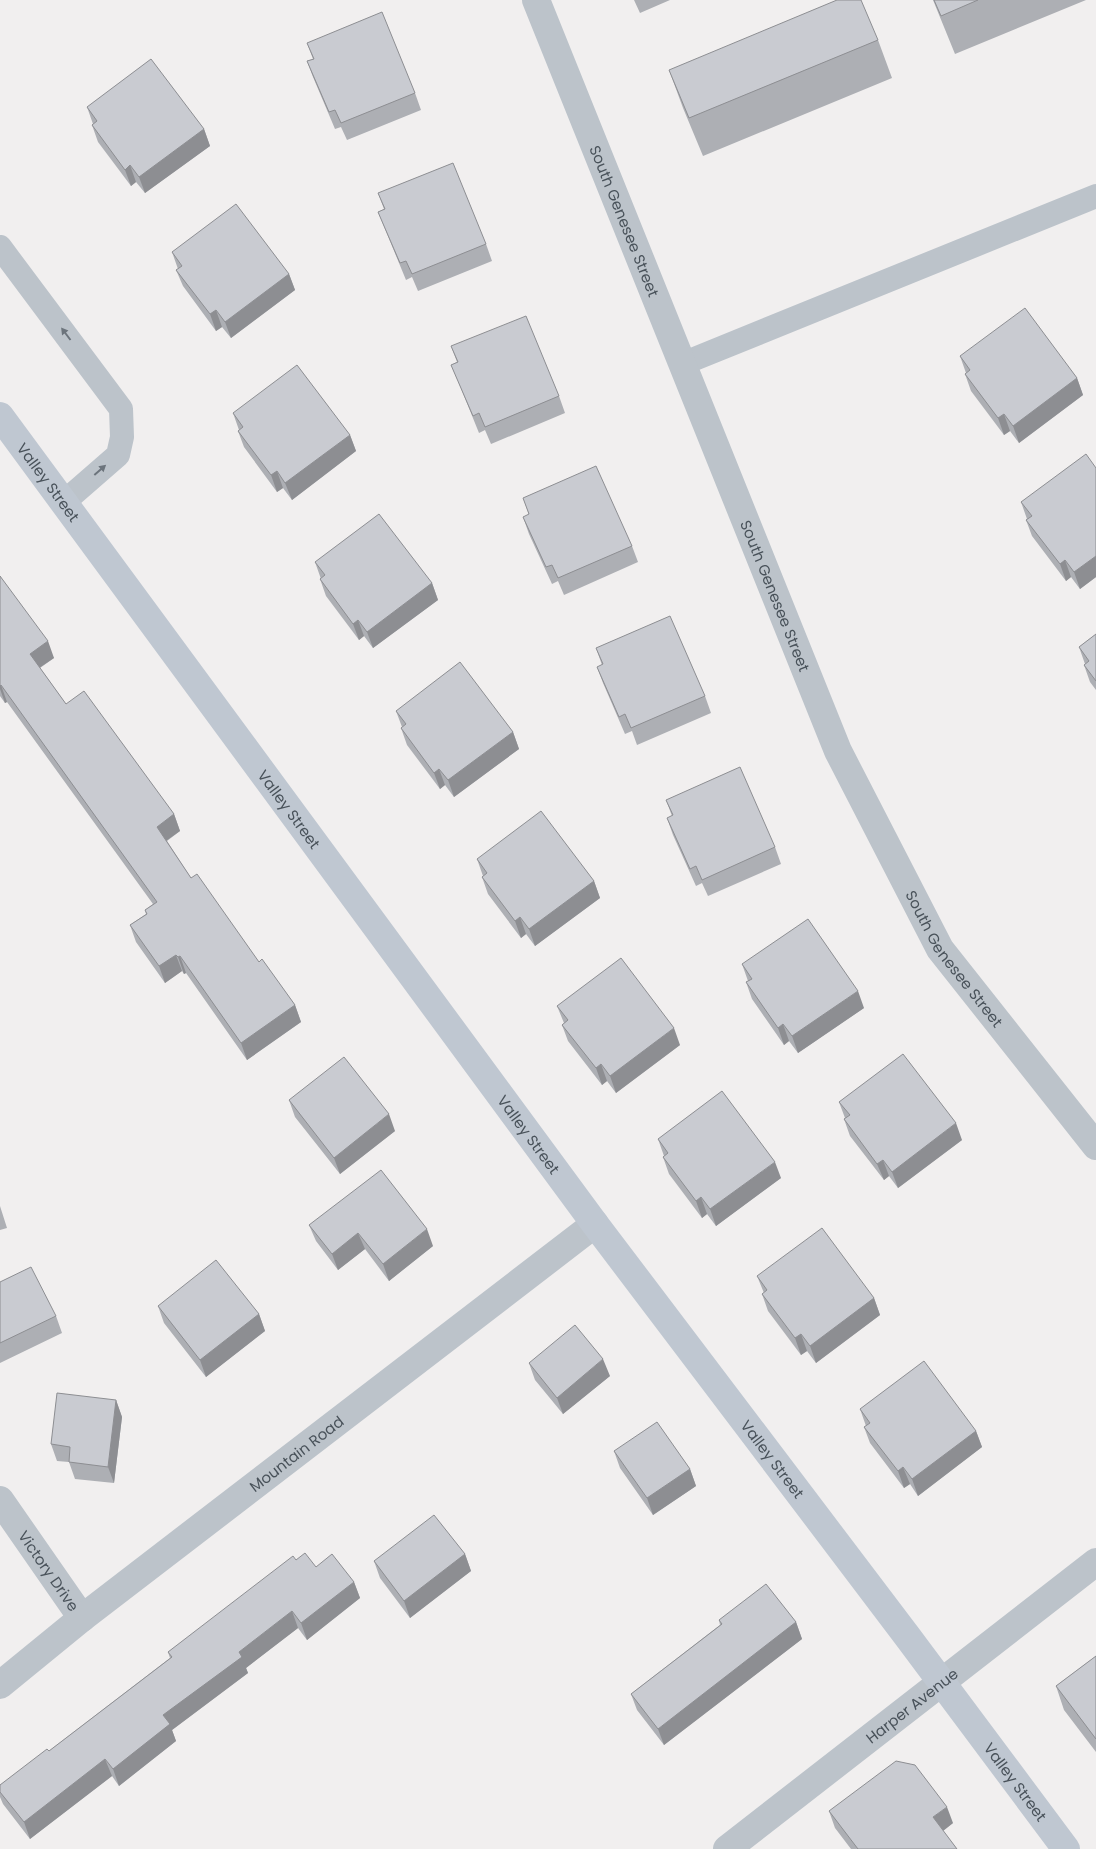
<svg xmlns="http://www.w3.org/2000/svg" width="1096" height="1849" font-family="Poppins,sans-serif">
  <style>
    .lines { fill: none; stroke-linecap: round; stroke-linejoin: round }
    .lane { stroke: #bcc3ca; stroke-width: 24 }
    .street { stroke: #bcc3ca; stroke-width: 28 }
    .secondary { stroke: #bfc7d1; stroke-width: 28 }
    .wall { fill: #adafb4 }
    .shaded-wall { fill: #8d8e92 }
    .building { fill: #c9cbd1; stroke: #8d8e92 }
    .oneway { fill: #6c747c }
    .labels { text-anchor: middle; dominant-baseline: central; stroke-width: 4; stroke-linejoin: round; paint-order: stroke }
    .street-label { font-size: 15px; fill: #49525a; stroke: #fff }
  </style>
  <rect width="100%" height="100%" fill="#f1efef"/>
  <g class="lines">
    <path class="lane" d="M 0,247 L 121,409 L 122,437 L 118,455 L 64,502
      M 682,364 L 1096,196"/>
    <g class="street">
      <path id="s1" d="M 536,0 L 838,751 L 940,949 L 1096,1146"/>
      <path id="s2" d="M 0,1500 L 82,1618"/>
      <path id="s3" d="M 0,1685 L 82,1618 L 595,1224"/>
      <path id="s4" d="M 727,1849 L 1096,1562"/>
    </g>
    <path class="secondary" id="s5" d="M 0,416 L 595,1224 L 907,1636 L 1066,1849"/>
  </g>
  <path class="wall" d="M 634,0 L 670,0 L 640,13 Z
    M 933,0 L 1086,0 L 955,54 Z
    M 878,40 L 892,78 L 703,156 L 683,108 L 669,70 Z
    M 307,43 L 415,93 L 421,110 L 347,140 L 341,127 L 335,129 L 313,77 L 307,61 L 313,59 Z
    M 87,107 L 204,129 L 210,146 L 145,193 L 136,182 L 131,186 L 98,142 L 92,125 L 93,124 Z
    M 378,193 L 486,244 L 492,261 L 418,291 L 412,277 L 406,280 L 378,212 L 384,209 Z
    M 172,252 L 289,274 L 295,290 L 231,338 L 222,327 L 216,331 L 183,286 L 176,270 L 178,269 Z
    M 451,346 L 559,396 L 565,413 L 491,444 L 485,430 L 479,433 L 458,381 L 451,365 L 457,362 Z
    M 960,356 L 1077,378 L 1083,395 L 1019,443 L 1010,431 L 1004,435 L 971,391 L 965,374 L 966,373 Z
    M 233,413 L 350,435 L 356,451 L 292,500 L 283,488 L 277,492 L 244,447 L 238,431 L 239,430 Z
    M 1096,468 L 1096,577 L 1080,589 L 1071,577 L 1066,581 L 1032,536 L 1026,520 L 1027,519 L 1021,502 Z
    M 523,498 L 632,546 L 638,562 L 564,595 L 558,581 L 552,584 L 529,534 L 523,517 L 529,515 Z
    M 315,562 L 432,583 L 438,600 L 373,648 L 364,636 L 359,640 L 326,596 L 320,579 L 321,579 Z
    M 0,576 L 54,658 L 40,668 L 66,704 L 174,814 L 180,831 L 167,841 L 191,878 L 259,962 L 295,1005 L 301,1022 L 247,1060 L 186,973 L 184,974 L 182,971 L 165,983 L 136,942 L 130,925 L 146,914 L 145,910 L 153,904 L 7,702 L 5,703 L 0,696 Z
    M 1096,634 L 1096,690 L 1090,682 L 1084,665 L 1085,664 L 1079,647 Z
    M 596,648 L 705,696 L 711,713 L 637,745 L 632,731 L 625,734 L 603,683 L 597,667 L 602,665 Z
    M 396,711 L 513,732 L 519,749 L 454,797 L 445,785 L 440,789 L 407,745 L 401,728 L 402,727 Z
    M 666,800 L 775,847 L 781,864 L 708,896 L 702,883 L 696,886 L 673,835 L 667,818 L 672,816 Z
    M 477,859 L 594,881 L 600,898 L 535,946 L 526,934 L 521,938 L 488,894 L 482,877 L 483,876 Z
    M 742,964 L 864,1008 L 798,1053 L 789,1041 L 784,1045 L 752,999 L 746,982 L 748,981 Z
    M 557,1006 L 680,1045 L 616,1093 L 607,1081 L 602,1085 L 568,1041 L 562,1025 L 564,1023 Z
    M 289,1100 L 395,1131 L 340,1174 L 295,1117 Z
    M 839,1102 L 962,1140 L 898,1188 L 889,1176 L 884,1180 L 850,1136 L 844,1119 L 845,1118 Z
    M 658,1139 L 781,1178 L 716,1226 L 707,1214 L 702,1218 L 669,1174 L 663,1157 L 664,1156 Z
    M 0,1206 L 7,1228 L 0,1230 Z
    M 309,1225 L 433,1246 L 389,1281 L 365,1249 L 338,1270 L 316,1241 Z
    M 757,1276 L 874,1298 L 880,1315 L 816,1363 L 807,1351 L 801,1355 L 768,1311 L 762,1294 L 764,1293 Z
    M 0,1282 L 56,1316 L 62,1333 L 0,1363 Z
    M 158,1306 L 259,1314 L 265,1331 L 206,1377 L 164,1323 Z
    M 529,1363 L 610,1376 L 563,1414 L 535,1380 Z
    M 116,1400 L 122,1417 L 114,1483 L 75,1479 L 69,1462 L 57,1461 L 51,1444 Z
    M 860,1409 L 976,1431 L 982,1447 L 918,1496 L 910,1484 L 904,1488 L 870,1443 L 864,1427 L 866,1426 Z
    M 614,1451 L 690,1469 L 696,1486 L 653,1515 L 620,1468 Z
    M 465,1554 L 471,1571 L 410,1618 L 380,1578 L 374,1561 Z
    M 296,1560 L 354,1582 L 360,1598 L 307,1640 L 298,1628 L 246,1668 L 248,1673 L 172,1730 L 176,1741 L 119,1786 L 112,1776 L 30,1839 L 3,1804 L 0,1797 L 0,1785 L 49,1751 L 170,1658 L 168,1652 Z
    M 719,1620 L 796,1622 L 802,1639 L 664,1745 L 637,1710 L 631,1694 L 720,1625 Z
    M 1096,1656 L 1096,1752 L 1064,1710 L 1056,1686 Z
    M 829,1811 L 953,1823 L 943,1831 L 957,1849 L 851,1849 L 835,1828 Z"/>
  <path class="shaded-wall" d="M 204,129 L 210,146 L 145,193 L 139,177 Z
    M 130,165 L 136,182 L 131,186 L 125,170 Z
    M 289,274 L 295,290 L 231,338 L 225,322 Z
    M 216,310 L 222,327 L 216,331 L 210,314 Z
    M 1077,378 L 1083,395 L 1019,443 L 1013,426 Z
    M 1004,414 L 1010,431 L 1004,435 L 998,418 Z
    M 350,435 L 356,451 L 292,500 L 285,483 Z
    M 277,471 L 283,488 L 277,492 L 271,475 Z
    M 1096,556 L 1096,577 L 1080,589 L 1074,572 Z
    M 1065,560 L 1071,577 L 1066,581 L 1060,564 Z
    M 432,583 L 438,600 L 373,648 L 367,632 Z
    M 358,620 L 364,636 L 359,640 L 353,624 Z
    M 48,641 L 54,658 L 36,670 L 30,654 Z
    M 1,685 L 7,702 L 5,703 L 0,689 L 0,686 Z
    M 513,732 L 519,749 L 454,797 L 448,780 Z
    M 439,769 L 445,785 L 440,789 L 434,773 Z
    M 174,814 L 180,831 L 163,843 L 157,827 Z
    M 594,881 L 600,898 L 535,946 L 529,929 Z
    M 520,917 L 526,934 L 521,938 L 515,921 Z
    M 176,955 L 182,971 L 165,983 L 159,966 Z
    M 180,956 L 186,973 L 184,974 L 178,957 Z
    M 858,991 L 864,1008 L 798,1053 L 792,1036 Z
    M 295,1005 L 301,1022 L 247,1060 L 241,1043 Z
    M 783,1024 L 789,1041 L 784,1045 L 778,1028 Z
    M 674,1028 L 680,1045 L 616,1093 L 610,1076 Z
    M 601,1064 L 607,1081 L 602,1085 L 596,1068 Z
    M 389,1114 L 395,1131 L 340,1174 L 334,1158 Z
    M 956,1123 L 962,1140 L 898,1188 L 892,1172 Z
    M 883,1160 L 889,1176 L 884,1180 L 877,1164 Z
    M 775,1162 L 781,1178 L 716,1226 L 710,1209 Z
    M 701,1197 L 707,1214 L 702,1218 L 696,1201 Z
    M 427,1229 L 433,1246 L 389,1281 L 383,1264 Z
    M 358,1233 L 365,1249 L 338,1270 L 332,1254 Z
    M 874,1298 L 880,1315 L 816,1363 L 810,1346 Z
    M 259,1314 L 265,1331 L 206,1377 L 200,1360 Z
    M 801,1334 L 807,1351 L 801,1355 L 795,1338 Z
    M 603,1359 L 610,1376 L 563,1414 L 557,1398 Z
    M 116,1400 L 122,1417 L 114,1483 L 108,1467 Z
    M 976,1431 L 982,1447 L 918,1496 L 912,1479 Z
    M 903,1467 L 910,1484 L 904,1488 L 898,1471 Z
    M 690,1469 L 696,1486 L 653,1515 L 647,1498 Z
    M 465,1554 L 471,1571 L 410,1618 L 404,1601 Z
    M 354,1582 L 360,1598 L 307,1640 L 301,1623 Z
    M 292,1611 L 298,1628 L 246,1668 L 248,1673 L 172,1730 L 176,1741 L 119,1786 L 113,1769 L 163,1715 L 239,1652 Z
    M 796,1622 L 802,1639 L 664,1745 L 658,1729 Z
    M 105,1759 L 112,1776 L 30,1839 L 24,1822 Z
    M 947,1807 L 953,1823 L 939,1834 L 933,1817 Z"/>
  <path class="building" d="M 837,0 L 861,0 L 878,40 L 689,118 L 669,70 Z
    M 934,0 L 978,0 L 941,16 Z
    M 382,12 L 415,93 L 341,123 L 335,110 L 329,112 L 307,61 L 314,59 L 307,43 Z
    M 151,59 L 204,129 L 139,177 L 130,165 L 125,170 L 92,125 L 97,121 L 87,107 Z
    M 453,163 L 486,244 L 412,274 L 406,261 L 400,263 L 378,212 L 385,209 L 378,193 Z
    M 236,204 L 289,274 L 225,322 L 216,310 L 210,314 L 176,270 L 182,266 L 172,252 Z
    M 1025,308 L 1077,378 L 1013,426 L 1004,414 L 998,418 L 965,374 L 970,370 L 960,356 Z
    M 526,316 L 559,396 L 485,427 L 479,413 L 473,416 L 451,365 L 458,362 L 451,346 Z
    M 297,365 L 350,435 L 285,483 L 277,471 L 271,475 L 238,431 L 243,427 L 233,413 Z
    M 1086,454 L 1096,468 L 1096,556 L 1074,572 L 1065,560 L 1060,564 L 1026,520 L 1032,516 L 1021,502 Z
    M 596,466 L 632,546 L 558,578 L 552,565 L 546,567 L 523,517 L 529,514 L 523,498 Z
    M 379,514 L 432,583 L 367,632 L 358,620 L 353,624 L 320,579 L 325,575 L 315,562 Z
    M 0,576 L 48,641 L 30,654 L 66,704 L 84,691 L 174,814 L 157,827 L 191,878 L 197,874 L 259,962 L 262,959 L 295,1005 L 241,1043 L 180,956 L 178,957 L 176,955 L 159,966 L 130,925 L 147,914 L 145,910 L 157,902 L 1,685 L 0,686 Z
    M 670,616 L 705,696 L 631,728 L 625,714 L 619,717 L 597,667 L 603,664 L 596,648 Z
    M 1096,634 L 1096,681 L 1084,665 L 1089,661 L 1079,647 Z
    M 460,662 L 513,732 L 448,780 L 439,769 L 434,773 L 401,728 L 406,724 L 396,711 Z
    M 740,767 L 775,847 L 702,880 L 696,866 L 690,869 L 667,818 L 673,815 L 666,800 Z
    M 541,811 L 594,881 L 529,929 L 520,917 L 515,921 L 482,877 L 487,873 L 477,859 Z
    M 808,919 L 858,991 L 792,1036 L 783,1024 L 778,1028 L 746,982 L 752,979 L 742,964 Z
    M 621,958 L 674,1028 L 610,1076 L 601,1064 L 596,1068 L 562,1025 L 568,1020 L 557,1006 Z
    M 903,1054 L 956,1123 L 892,1172 L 883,1160 L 877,1164 L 844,1119 L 850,1115 L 839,1102 Z
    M 344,1057 L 389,1114 L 334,1158 L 289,1100 Z
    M 722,1091 L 775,1162 L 710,1209 L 701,1197 L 696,1201 L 663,1157 L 668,1153 L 658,1139 Z
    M 381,1170 L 427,1229 L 383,1264 L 358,1233 L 332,1254 L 309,1225 Z
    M 822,1228 L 874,1298 L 810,1346 L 801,1334 L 795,1338 L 762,1294 L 767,1290 L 757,1276 Z
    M 216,1260 L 259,1314 L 200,1360 L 158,1306 Z
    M 31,1267 L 56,1316 L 0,1343 L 0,1282 Z
    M 575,1325 L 603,1359 L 557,1398 L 529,1363 Z
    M 924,1361 L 976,1431 L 912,1479 L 903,1467 L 898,1471 L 864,1427 L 870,1423 L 860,1409 Z
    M 57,1393 L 116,1400 L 108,1467 L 69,1462 L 70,1447 L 51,1444 Z
    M 657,1422 L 690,1469 L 647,1498 L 614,1451 Z
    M 434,1515 L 465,1554 L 404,1601 L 374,1561 Z
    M 305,1553 L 316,1567 L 332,1554 L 354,1582 L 301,1623 L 292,1611 L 239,1652 L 242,1657 L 163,1715 L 170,1724 L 113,1769 L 105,1759 L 24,1822 L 0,1792 L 0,1785 L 47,1749 L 49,1751 L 172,1657 L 168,1652 L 293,1556 L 296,1560 Z
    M 766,1584 L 796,1622 L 658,1729 L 631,1694 L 722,1624 L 719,1620 Z
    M 1096,1656 L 1096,1739 L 1056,1686 Z
    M 896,1761 L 915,1765 L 947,1807 L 933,1817 L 957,1849 L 858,1849 L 829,1811 Z"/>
  <defs><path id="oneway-solid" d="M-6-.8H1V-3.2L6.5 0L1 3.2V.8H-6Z" transform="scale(1.25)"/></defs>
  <g class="oneway">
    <use href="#oneway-solid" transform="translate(66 334) rotate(-127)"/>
    <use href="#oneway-solid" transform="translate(100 470) rotate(-41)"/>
  </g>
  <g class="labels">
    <g class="street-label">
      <text stroke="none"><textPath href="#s1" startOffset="238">South Genesee Street</textPath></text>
      <text stroke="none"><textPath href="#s5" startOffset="82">Valley Street</textPath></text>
      <text stroke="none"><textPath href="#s1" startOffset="642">South Genesee Street</textPath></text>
      <text stroke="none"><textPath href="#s5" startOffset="488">Valley Street</textPath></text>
      <text stroke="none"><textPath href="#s1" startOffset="1048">South Genesee Street</textPath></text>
      <text stroke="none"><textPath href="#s5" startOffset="892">Valley Street</textPath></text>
      <text stroke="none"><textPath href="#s3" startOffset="376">Mountain Road</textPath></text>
      <text stroke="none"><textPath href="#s5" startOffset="1298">Valley Street</textPath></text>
      <text stroke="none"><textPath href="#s2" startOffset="86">Victory Drive</textPath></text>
      <text stroke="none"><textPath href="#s4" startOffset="234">Harper Avenue</textPath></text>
      <text stroke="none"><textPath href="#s5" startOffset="1702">Valley Street</textPath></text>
    </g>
  </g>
</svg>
